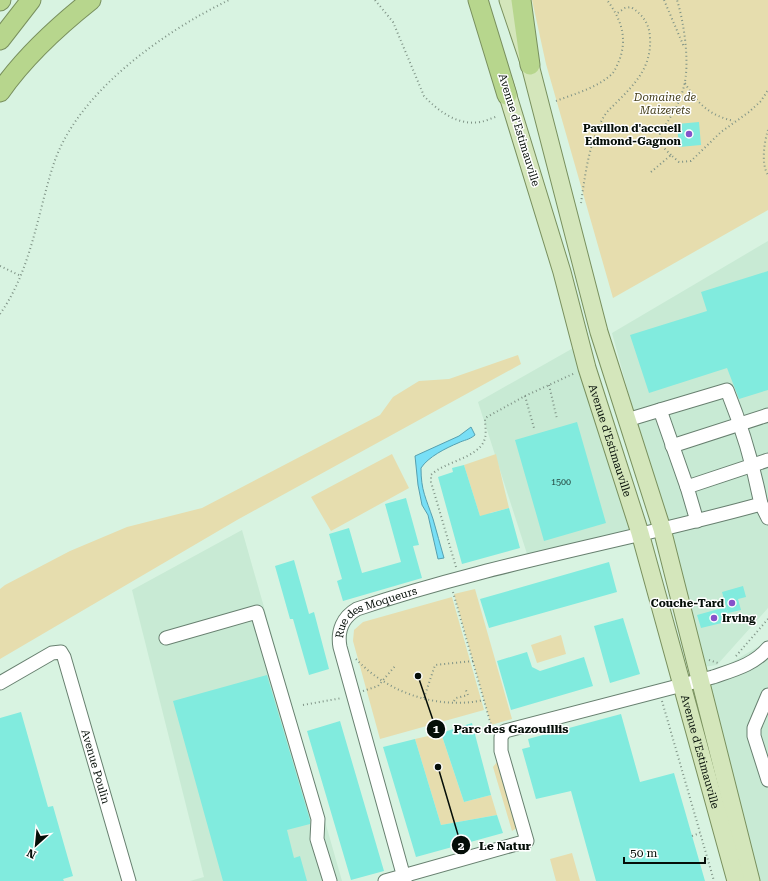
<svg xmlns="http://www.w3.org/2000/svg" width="768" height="881" font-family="'Roboto Serif',serif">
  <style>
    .built { fill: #c8ead4 }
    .green { fill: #e6ddae }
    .water { fill: #78dff6; stroke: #56a0af }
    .building { fill: #81ebde }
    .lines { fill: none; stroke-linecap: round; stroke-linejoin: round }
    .minor-casing { stroke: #688070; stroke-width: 15 }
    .major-casing { stroke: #79905e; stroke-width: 19 }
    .highway-casing { stroke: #79905e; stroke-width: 21 }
    .path { stroke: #7f9386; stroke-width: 2; stroke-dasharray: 1 3; stroke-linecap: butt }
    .minor { stroke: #fff; stroke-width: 13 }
    .major { stroke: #d4e6bb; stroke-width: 17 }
    .highway { stroke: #b7d68d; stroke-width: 19 }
    .poi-dot { fill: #8652ca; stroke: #fff; stroke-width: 1.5 }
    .labels { text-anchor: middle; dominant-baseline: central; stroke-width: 3; stroke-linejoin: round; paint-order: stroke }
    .number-label { font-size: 9px; fill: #24453e }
    .park-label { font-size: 11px; font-style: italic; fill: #47401d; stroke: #fff }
    .poi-label { font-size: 11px; font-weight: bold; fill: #050e08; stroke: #fff; text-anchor: end }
    .street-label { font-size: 11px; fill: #050e08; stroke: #fff }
    .leader { fill: none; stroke: #050e08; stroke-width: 1.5 }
    .callout-dot { fill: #050e08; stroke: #fff; stroke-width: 1.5 }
    .mark-label { font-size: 12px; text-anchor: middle; font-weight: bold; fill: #fff }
    .callout-label { font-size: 12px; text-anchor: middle; font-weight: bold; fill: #050e08; stroke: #fff; stroke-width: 3; stroke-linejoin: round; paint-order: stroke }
  </style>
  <rect width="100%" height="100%" fill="#d8f3e1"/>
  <path class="built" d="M 768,241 L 768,608 L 717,665 L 703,667 L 612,333 Z
    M 575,347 L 640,533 L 529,560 L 478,402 Z
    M 242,530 L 342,881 L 190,881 L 204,877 L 132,590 Z
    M 768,641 L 768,881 L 736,881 L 683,685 L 700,681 Z"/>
  <path class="green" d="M 532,0 L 768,0 L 768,210 L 613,298 L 546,64 Z
    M 518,355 L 521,364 L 237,520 L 0,659 L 0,589 L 5,585 L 70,551 L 127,527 L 202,508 L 380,415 L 393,397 L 419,381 L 449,379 Z
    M 392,454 L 409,488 L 331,531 L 311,497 Z
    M 496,454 L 509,508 L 490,513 L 493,527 L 484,529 L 464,465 Z
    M 475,589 L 512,719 L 491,725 L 454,594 Z
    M 452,597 L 484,710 L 380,739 L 353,641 L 354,630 L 363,622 Z
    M 561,635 L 566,654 L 537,663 L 531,645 Z
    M 441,733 L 464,802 L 491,795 L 497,815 L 441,825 L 415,739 Z
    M 497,762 L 517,828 L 512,831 L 493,767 Z
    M 572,853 L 580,881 L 556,881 L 550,859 Z"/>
  <path class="water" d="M 471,427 L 475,435 C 469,440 464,440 458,443 C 446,448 428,457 421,468 C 421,491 426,498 433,519 C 437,532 440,545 444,558 L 438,559 L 428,515 L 422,505 L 418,485 L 415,456 L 459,436 Z"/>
  <path class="building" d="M 699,122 L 701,145 L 679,147 L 677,124 Z
    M 768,271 L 768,390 L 739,399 L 727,368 L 649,393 L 630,335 L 707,311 L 701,292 Z
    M 577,422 L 606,523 L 544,541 L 515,440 Z
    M 464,465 L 480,516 L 509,508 L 520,548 L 462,564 L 438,477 L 453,472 L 452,468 Z
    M 406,498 L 419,545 L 413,546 L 422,578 L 343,601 L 337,581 L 342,579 L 329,534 L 349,528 L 362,573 L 401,562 L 385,504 Z
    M 294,560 L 309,614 L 314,612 L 329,669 L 309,675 L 293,619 L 290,619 L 275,566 Z
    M 609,562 L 617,592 L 489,628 L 480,599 Z
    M 743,586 L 746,597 L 738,599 L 741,610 L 728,613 L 722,592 Z
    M 726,607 L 730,621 L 701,628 L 697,615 Z
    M 623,618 L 640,674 L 610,683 L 594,626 Z
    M 527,652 L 532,667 L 540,671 L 584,657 L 593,686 L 511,710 L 497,661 Z
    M 267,675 L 310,820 L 310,824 L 287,830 L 294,858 L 300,856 L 307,881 L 223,881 L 173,701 Z
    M 21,712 L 48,807 L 53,806 L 73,876 L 63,879 L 64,881 L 0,881 L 0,718 Z
    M 621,714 L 640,782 L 674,773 L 705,881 L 596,881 L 571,791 L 536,799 L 522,749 L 530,747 L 528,739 Z
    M 340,721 L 384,871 L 351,880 L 307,731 Z
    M 472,723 L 491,795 L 464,802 L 441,733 Z
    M 415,739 L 441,825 L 497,815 L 503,833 L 416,857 L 383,747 Z"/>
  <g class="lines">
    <g class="minor-casing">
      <g id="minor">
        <path d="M 627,420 L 660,410 L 687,487"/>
        <path d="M 672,446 L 768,415"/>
        <path d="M 761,504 L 768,518"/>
        <path d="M 697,521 L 687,487 L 768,460"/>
        <path d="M 166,638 L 257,612 L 318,819 L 317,839 L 330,881"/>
        <path id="s1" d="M 0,683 L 52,653 L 61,652 L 64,657 L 129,881"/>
        <path d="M 768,695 L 754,728 L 754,736 L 768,780"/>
        <path d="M 385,881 L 527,841 L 501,751 L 501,737 L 505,731 L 713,677 C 733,670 754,665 768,648"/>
        <path id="s2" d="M 405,881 L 340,647 C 337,631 343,617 357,609 C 489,564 627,541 761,504 C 753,464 742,427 727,390 L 660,410"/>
      </g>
    </g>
    <g class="major-casing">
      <g id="major">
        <path d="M 508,0 L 530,65 L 599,332 L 662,529 L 751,881"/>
        <path id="s3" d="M 504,83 L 562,272 L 587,368 L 640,533 L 736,881"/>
      </g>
    </g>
    <g class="highway-casing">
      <path id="highway" d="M 478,0 L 507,95
        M 521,0 L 530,65
        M 0,1 L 1,0
        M 0,40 L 31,0
        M 0,92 C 25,56 57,27 91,0"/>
    </g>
    <path class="path" d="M 375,0 L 393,22 L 424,96 C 438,111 458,126 480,122 C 486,121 492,118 498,116
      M 664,0 L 684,47
      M 685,83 C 697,104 711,116 734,121
      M 556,101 C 574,94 597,88 612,74 C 615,71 617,65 619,61 C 628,38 621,19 607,0
      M 768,130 C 764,143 761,164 768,175
      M 671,155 L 663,147 L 660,134 C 669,119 680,104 684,86 C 690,63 684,22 677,0
      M 651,172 L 671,155 L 679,162 L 691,161 L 721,132 L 749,112 L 761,101 L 768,90
      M 581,203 C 585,175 589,143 603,118 C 606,112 612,107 617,102 C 636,83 652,66 650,37 C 649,23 643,15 631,7 L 625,8 L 616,14
      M 0,266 L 21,276
      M 0,314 C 31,270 37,216 53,166 C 76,93 163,32 229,0
      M 549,385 L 557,419
      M 525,396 L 534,428
      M 456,567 L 431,482 L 431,475 C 444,462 477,458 484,441 C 487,434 485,426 485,419 L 487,417 L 525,396 L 575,373
      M 453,592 L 491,725
      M 736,656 L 768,619
      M 356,659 C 388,693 438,710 484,700
      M 709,660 L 718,663
      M 363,691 L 378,686 L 396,665
      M 424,698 L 435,665 L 473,661
      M 454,701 L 456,698 L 468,695 L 465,688
      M 662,701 L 714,881
      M 303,705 L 342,698
      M 692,836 L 700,833"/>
    <use href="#minor" class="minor"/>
    <use href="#major" class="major"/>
    <use href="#highway" class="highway"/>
  </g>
  <g class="poi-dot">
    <circle cx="689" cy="134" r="4"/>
    <circle cx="732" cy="603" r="4"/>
    <circle cx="714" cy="618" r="4"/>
  </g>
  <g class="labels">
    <g class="number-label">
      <text x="561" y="482">1500</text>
    </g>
    <g class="park-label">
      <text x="665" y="97">Domaine de<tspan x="665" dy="13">Maizerets</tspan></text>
    </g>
    <g class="poi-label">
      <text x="681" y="128">Pavillon d'accueil<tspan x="681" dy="13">Edmond-Gagnon</tspan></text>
      <text x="724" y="603">Couche-Tard</text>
      <text x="722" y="618" text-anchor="start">Irving</text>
    </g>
    <g class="street-label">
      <text transform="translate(519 130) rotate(73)">Avenue d'Estimauville</text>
      <text stroke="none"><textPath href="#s3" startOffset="373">Avenue d'Estimauville</textPath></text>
      <text stroke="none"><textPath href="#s2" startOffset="301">Rue des Moqueurs</textPath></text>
      <text stroke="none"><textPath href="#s3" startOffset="697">Avenue d'Estimauville</textPath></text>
      <text stroke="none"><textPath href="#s1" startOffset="189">Avenue Poulin</textPath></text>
    </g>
  </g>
  <path class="leader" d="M418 676L436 729M438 767L461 845"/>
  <g class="callout-dot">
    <circle cx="418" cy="676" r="4"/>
    <circle cx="438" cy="767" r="4"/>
    <circle cx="436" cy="729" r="10"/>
    <circle cx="461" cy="845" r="10"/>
  </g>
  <g class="mark-label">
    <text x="436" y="733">1</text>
    <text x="461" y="850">2</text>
  </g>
  <g class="callout-label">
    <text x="511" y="733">Parc des Gazouillis</text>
    <text x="505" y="850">Le Natur</text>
  </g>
  <g transform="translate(36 845) rotate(207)" stroke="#ffffff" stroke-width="3" paint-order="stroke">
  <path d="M0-3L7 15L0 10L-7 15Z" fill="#050e08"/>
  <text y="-6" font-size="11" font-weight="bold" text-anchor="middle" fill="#050e08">N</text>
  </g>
  <path d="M624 857v6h81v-6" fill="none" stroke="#050e08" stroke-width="2"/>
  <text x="630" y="857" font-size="12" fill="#050e08" stroke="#ffffff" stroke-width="3" paint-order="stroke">50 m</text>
</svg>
